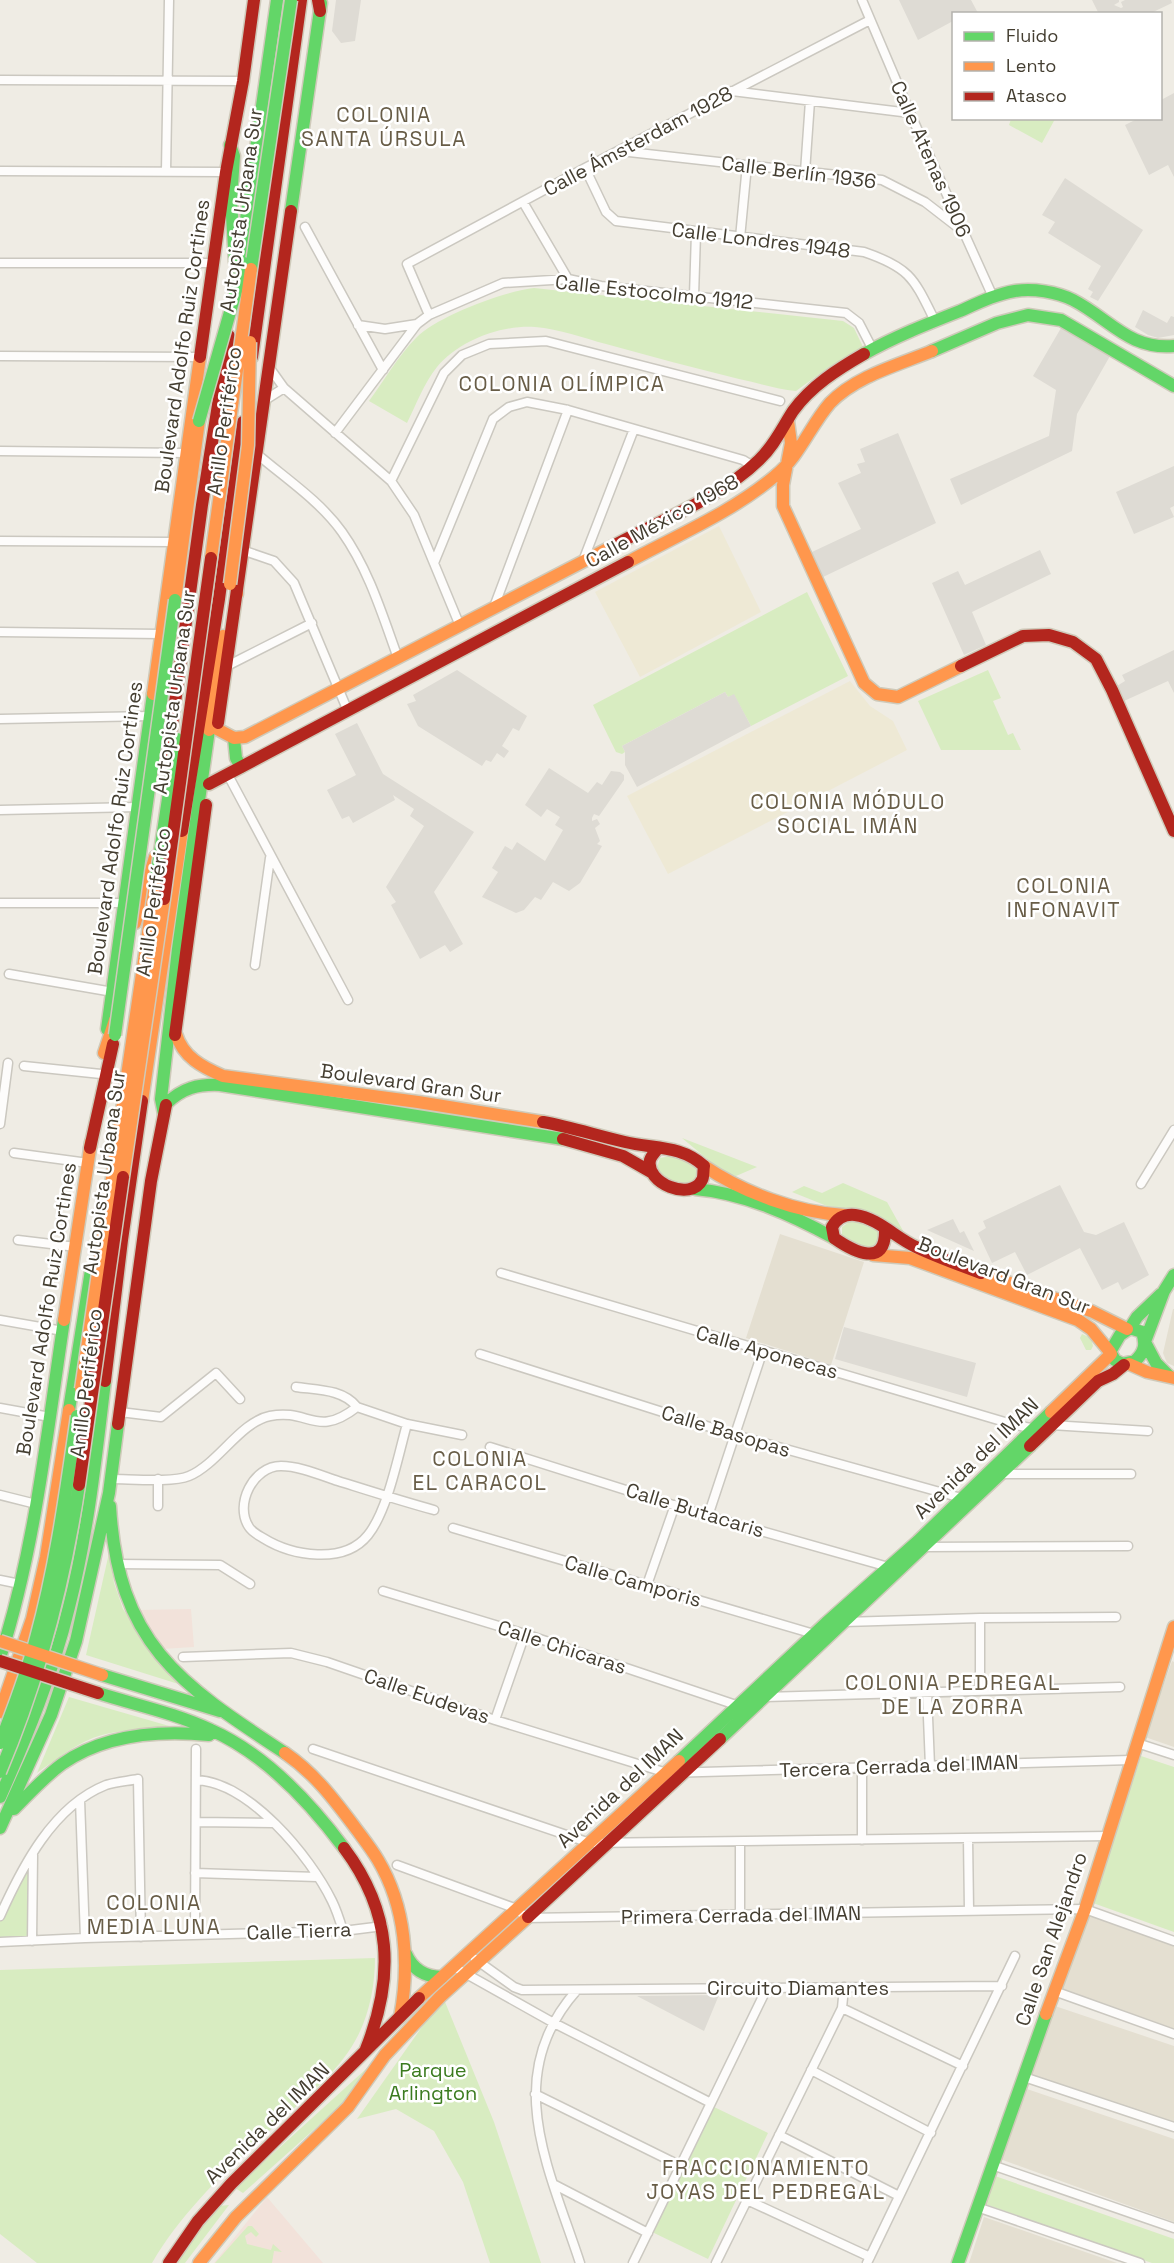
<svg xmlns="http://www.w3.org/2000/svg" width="1174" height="2263" font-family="'Space Grotesk',sans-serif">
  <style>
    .residential { fill: #e4dfd1 }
    .education { fill: #eee9d5 }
    .medical { fill: #f2e2da }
    .green { fill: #d8ecc1 }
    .parking { fill: #dedbd4 }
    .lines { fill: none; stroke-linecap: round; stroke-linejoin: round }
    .street-casing { stroke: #cbc8c0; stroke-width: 11 }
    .fast-casing { stroke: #cfcaba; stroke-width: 15 }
    .slow-casing { stroke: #cfcaba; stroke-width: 15 }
    .jam-casing { stroke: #cfcaba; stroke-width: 15 }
    .street { stroke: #fdfcfb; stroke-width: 8 }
    .fast { stroke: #63d668; stroke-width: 12 }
    .slow { stroke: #ff974d; stroke-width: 12 }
    .jam { stroke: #b3261e; stroke-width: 12 }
    .fast-bridge-casing { stroke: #cfcaba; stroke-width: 15; stroke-linecap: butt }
    .slow-bridge-casing { stroke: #cfcaba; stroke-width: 15; stroke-linecap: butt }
    .jam-bridge-casing { stroke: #cfcaba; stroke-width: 15; stroke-linecap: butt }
    .fast-bridge { stroke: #63d668; stroke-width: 12 }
    .slow-bridge { stroke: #ff974d; stroke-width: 12 }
    .jam-bridge { stroke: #b3261e; stroke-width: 12 }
    .labels { text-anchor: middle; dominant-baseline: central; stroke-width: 5; stroke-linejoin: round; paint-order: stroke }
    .street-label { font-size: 20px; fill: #443e31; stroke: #fff }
    .park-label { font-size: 20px; fill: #3b7b1f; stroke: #fff }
    .neighbourhood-label { font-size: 21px; letter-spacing: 1.5px; fill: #685d47; stroke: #fff }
  </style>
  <rect width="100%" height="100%" fill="#efece4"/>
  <path class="residential" d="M 780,1234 L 864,1262 L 831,1365 L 746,1338 Z
    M 1173,1309 L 1174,1309 L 1174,1366 L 1167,1363 L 1163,1353 Z
    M 1172,1661 L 1174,1662 L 1174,1747 L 1145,1737 Z
    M 1087,1914 L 1174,1946 L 1174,2031 L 1058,1991 Z
    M 1052,2005 L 1174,2046 L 1174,2125 L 1029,2075 Z
    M 1024,2088 L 1174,2139 L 1174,2222 L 1000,2159 Z
    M 984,2217 L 1117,2263 L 969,2263 Z"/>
  <path class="education" d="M 719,526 L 761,612 L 640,677 L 595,592 Z
    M 850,681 L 870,706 L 893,721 L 907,750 L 668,874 L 627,796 Z"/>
  <path class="medical" d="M 191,1609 L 194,1647 L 162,1649 L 139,1610 Z
    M 267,2197 L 323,2263 L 214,2263 Z"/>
  <path class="green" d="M 1011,119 L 1011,118 L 1055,119 L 1042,143 L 1009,125 Z
    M 534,288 L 843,321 L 854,328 L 863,347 L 829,367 L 796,391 C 777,389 758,383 739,379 C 694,368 650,356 606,344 C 583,338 560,329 535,327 C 501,325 460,340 437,367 C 424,383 416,405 407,423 L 369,401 C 384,381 398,356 416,338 C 437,316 505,291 534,288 Z
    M 807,592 L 848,676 L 751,726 L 734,695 L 728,697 L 725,692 L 622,746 L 625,752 L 622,754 L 616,752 L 593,705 Z
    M 988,670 L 1001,698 L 993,701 L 1008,735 L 1013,733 L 1021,750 L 941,750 L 918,701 Z
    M 682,1138 L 757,1167 L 736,1176 L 724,1173 Z
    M 671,1156 L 688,1160 L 698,1168 L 698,1177 C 684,1190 666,1181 657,1168 L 660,1158 Z
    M 843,1183 L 887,1202 L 906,1236 L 876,1215 L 852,1209 L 827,1206 L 792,1192 L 804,1186 L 822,1193 Z
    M 852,1220 L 867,1225 L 880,1233 L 880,1243 C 867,1251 856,1245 842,1239 L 842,1227 Z
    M 1082,1334 L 1091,1338 L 1093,1346 L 1091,1350 L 1086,1350 L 1080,1338 Z
    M 109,1553 L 114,1583 L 123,1609 L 162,1667 L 188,1687 L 86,1655 Z
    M 69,1697 L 183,1730 C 157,1730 128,1728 102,1735 C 79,1741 57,1759 37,1773 Z
    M 1141,1756 L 1174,1767 L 1174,1932 L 1093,1903 Z
    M 33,1855 L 32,1941 L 0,1942 L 0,1916 Z
    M 375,1958 C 375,1986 369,2017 355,2041 C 337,2073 306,2097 280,2121 C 233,2164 184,2208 152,2263 L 37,2263 L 0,2234 L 0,1970 Z
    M 443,1997 L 494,2122 L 541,2263 L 490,2263 L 463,2182 L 434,2131 L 396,2109 L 357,2119 Z
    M 377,2059 L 347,2100 L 243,2193 L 235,2188 Z
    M 712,2106 L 768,2133 L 708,2259 L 652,2232 Z
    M 995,2176 L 1174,2239 L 1174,2263 L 1152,2263 L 985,2204 Z
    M 229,2205 L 185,2263 L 176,2263 L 188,2243 L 219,2206 Z
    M 248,2226 L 252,2226 L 259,2234 L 256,2237 L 251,2232 L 245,2236 L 247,2244 L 271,2250 L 273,2244 L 282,2252 L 274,2251 L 272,2263 L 215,2263 Z"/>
  <path class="parking" d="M 336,0 L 361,0 L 355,41 L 341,43 L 332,31 Z
    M 899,0 L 971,0 L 978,13 L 954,14 L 953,21 L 918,40 Z
    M 1092,0 L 1119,0 L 1119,2 L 1114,5 L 1121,8 L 1123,7 L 1121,2 L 1125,0 L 1171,0 L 1172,3 L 1151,13 L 1099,14 Z
    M 1174,93 L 1174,177 L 1168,165 L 1149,175 L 1125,125 L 1137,119 L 1160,118 L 1161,100 Z
    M 1065,178 L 1143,230 L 1098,301 L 1090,297 L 1093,292 L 1088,289 L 1101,266 L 1048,233 L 1055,222 L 1042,215 Z
    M 1143,310 L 1167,323 L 1171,316 L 1174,317 L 1174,335 L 1158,338 L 1148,335 L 1135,327 Z
    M 1061,328 L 1110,356 L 1077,414 L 1072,451 L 961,505 L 950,479 L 1049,436 L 1056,390 L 1033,376 Z
    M 898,433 L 936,523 L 823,577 L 812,552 L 861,529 L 838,483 L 861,473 L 857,464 L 865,462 L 860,449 Z
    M 1174,466 L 1174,506 L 1170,508 L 1174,517 L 1134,534 L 1116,492 Z
    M 1040,550 L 1051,574 L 972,612 L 986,645 L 964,655 L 932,583 L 958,571 L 965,585 Z
    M 1174,650 L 1174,693 L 1168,681 L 1124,701 L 1117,686 L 1125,681 L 1122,675 Z
    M 457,670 L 527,716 L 519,731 L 513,728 L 502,746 L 509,751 L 504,758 L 497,753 L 491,762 L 486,760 L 482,766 L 418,726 L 407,704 L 416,701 L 413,695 Z
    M 725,692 L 728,697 L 734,694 L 751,726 L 637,787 L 625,765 L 625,752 L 622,746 Z
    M 357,723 L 383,774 L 474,832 L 434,892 L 463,944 L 450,952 L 445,945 L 420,959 L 391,905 L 396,902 L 386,887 L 424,826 L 410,816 L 414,809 L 393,795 L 395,800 L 353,823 L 349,816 L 342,819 L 327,790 L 356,775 L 335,734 Z
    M 549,768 L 588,793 L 597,782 L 602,785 L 611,771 L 620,772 L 624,775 L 624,780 L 599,816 L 594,814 L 592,818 L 592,821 L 597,819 L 600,824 L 595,828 L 600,841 L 597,844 L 602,846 L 580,883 L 569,891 L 553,882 L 541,900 L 535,897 L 524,910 L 516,913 L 482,897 L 498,872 L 492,868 L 505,846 L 512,850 L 517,842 L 545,861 L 563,830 L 555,825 L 560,817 L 547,809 L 541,817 L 525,805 Z
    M 1060,1185 L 1084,1232 L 1096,1235 L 1124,1222 L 1149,1275 L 1122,1290 L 1118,1282 L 1102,1290 L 1080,1248 L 1027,1275 L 1015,1252 L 992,1263 L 978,1233 L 986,1228 L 983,1221 Z
    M 953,1219 L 960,1233 L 964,1231 L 974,1251 L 927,1230 Z
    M 844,1327 L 976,1363 L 967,1397 L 835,1359 Z
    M 719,1995 L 704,2031 L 637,1996 Z"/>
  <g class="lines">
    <g class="street-casing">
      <path id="street" d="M 862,0 L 910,113 L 993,297
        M 0,80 L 243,81
        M 732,91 L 910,113
        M 620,151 L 882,180 L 925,202 L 965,233
        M 585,168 L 606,212 L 616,221 L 864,252 C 911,268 914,279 935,321
        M 0,171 L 226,172
        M 166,171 L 169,0
        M 805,172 L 810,101
        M 523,202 L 568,279
        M 305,227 L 383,370
        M 740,238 L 747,165
        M 0,263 L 213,263
        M 694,296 L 696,233
        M 429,315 L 407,264 L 585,168 L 870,20
        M 358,325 L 385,329 L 417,324
        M 0,356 L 200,357
        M 269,367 L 284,388 L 391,481 L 414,515 L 460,626
        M 265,400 L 284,388
        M 335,433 L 417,324 L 429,315 L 503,283 L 568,279 L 601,286 L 846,313 L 859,323 L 873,350
        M 0,451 L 186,453
        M 257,454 C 285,478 320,501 342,532 C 369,570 382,614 398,658
        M 391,481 L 444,373 L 462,355 L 489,344 L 546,341 L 780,401
        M 0,541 L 173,542
        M 242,550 L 274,561 L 294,583 L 347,709
        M 583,561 L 634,429
        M 434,563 L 493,419 L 509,407 L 527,402 L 568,410 L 743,460 L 753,466
        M 494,607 L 568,410
        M 0,632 L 161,634
        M 227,666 L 312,623
        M 0,719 L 150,716
        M 228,775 L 348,1000
        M 0,810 L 137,807
        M 0,903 L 126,903
        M 255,965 L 270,858
        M 9,974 L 113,992
        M 24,1066 L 101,1074
        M 0,1124 L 8,1063
        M 14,1153 L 88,1163
        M 1141,1184 L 1174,1130
        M 18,1240 L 76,1247
        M 501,1273 L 1015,1425 L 1036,1429
        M 0,1320 L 63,1331
        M 480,1354 L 735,1435 L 965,1499
        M 296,1387 C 317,1390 343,1389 357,1407
        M 357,1407 L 407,1424 L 462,1435
        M 0,1408 L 50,1417
        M 120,1412 L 161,1417 L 216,1373 L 240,1399
        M 407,1424 C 398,1456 388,1510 368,1535 C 344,1565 292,1556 263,1538 C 258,1535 252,1532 249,1527 C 234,1505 253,1466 281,1466 C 299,1466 320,1475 338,1481 C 370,1491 401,1501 434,1510
        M 1051,1425 L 1148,1431
        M 490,1447 L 708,1516 L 892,1568
        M 1000,1472 L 1002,1474 L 1131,1474
        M 111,1479 C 131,1479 172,1483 189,1476 C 218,1464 240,1422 270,1416 C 309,1408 316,1439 357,1407
        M 0,1495 L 36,1504
        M 158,1506 L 158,1479
        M 708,1516 L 763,1350
        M 453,1528 L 814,1634 L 817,1636
        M 923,1545 L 926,1547 L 1128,1546
        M 117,1564 L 220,1565 L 250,1584
        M 0,1580 L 20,1584
        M 647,1585 L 675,1505
        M 383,1591 L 525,1634 L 742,1707
        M 844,1622 L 980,1618 L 1116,1617
        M 183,1657 L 291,1653 L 327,1662 L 495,1720 L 667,1773 L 1131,1760
        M 980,1691 L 980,1618
        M 927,1693 L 930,1766
        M 765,1697 L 1120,1687
        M 495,1720 L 525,1634
        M 1137,1743 L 1174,1755
        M 313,1749 L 590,1843 L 1108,1836
        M 862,1768 L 862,1840
        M 196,1780 C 249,1782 310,1856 332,1901 C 337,1911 340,1921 343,1931
        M 80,1800 L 85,1938
        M 196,1822 L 273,1823
        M 968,1838 L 969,1910
        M 740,1842 L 740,1915
        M 397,1865 L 517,1909 L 526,1918 L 1085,1909 L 1174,1941
        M 195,1873 L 317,1877
        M 0,1916 C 22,1867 53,1806 106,1785 C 116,1782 128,1781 138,1779 L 141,1937
        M 195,1935 L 196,1749
        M 32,1941 L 33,1855
        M 0,1942 L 85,1938 L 343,1931 L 383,1926
        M 475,1959 L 514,1987 L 522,1990 L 1002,1986
        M 454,1967 L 552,2022 L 711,2103
        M 577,1990 C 500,2076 549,2168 580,2263
        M 1054,1991 L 1174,2034
        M 842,2008 L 963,2066
        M 811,2070 L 931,2133
        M 1024,2077 L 1174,2127
        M 535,2094 L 681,2166
        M 779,2135 L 899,2196
        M 992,2165 L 1174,2228
        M 555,2185 L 648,2233
        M 747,2200 L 870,2257
        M 977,2207 L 1140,2263
        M 633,2263 L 767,1988
        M 716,2263 L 842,2008 L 844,1987
        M 867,2263 L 1015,1956"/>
    </g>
    <g class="fast-casing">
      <path id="fast" d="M 230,145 L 234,156 L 231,201 L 235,262
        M 291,211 L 321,3
        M 238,276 L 277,0
        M 932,351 L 997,323 L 1028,315 L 1061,320 L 1174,386
        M 864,354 C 894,337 927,324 960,311 C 978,303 996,294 1015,291 C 1033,288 1057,292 1073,300 C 1110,319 1129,350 1174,346
        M 234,738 L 236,758 L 241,767
        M 107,1029 L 153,694
        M 166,1104 C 182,1088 198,1084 220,1085 L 563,1139
        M 164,1114 L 161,1099 L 178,949 L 209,730
        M 695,1189 C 744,1193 792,1215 834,1238
        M 1130,1328 L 1142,1332 C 1146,1344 1145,1352 1135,1361 L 1122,1364 L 1115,1360 L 1110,1352 L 1120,1335 Z
        M 1130,1328 L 1137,1317 L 1161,1294
        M 1146,1339 L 1164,1291 L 1174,1275
        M 1146,1344 L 1156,1363 L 1169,1376
        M 69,1410 L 91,1270
        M 110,1506 C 118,1643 178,1683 285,1753
        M 0,1658 C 35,1549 47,1433 64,1320
        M 102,1675 L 220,1711
        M 98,1693 C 136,1705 175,1713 211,1730 C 265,1754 309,1801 344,1848
        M 720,1739 L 1030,1446
        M 679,1761 L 826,1623 L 918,1541 L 1051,1412
        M 0,1797 C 27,1736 53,1673 69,1607 C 88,1533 96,1457 105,1381
        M 14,1809 C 29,1794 44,1777 62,1764 C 105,1734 158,1730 209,1735
        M 0,1828 L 51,1715 L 76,1641 L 109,1493 L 118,1424
        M 406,1954 C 413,1970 425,1977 442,1977
        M 958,2263 L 1046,2014"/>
    </g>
    <g class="slow-casing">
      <path id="slow" d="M 788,421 L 791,443 L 783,485 L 783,506 L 864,683 L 877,694 L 898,697 L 961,666
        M 628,562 C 678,535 732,512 775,476 C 799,457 810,426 830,403 C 856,376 898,365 932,351
        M 236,567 L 237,594
        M 175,600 L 199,421
        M 153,694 L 200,357
        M 217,729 L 234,738 L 245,737 L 613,546
        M 209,730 L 223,636
        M 135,923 L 155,857
        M 176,1034 C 183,1057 202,1067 223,1076 L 418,1102 L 543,1122
        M 104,1053 L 115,1020
        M 142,1101 L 182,831
        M 704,1166 C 742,1192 798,1213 844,1215
        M 873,1255 L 910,1258 L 1078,1320 L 1091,1329 L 1110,1352
        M 981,1273 L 1091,1311 L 1127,1329
        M 64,1320 L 91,1142
        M 1129,1364 L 1147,1372 L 1174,1378
        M 1051,1412 L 1111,1354
        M 0,1712 L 32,1619 L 46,1557 L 69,1410
        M 285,1753 C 314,1773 333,1798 354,1826 C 362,1837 371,1848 378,1860 C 406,1907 410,1964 400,2017
        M 419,1998 L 679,1761
        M 1046,2014 L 1085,1909 L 1174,1627
        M 199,2263 L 236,2217 L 348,2107 L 385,2055 L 440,1997 L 528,1917"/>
    </g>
    <g class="jam-casing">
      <path id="jam" d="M 318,0 L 320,11
        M 200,357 L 226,172 L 243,81 L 254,0
        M 252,357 L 301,0
        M 613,546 C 661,520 720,498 759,460 C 774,446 782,428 793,411 C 811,386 838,369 864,354
        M 961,666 L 1023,636 L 1049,635 L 1073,642 L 1096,659 L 1112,690 L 1174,831
        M 218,723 L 291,211
        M 168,754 L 202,505 L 229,336
        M 209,784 L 628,562
        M 182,831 L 219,599 L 243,422
        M 175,1035 L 206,805
        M 543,1122 C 571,1127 598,1136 625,1142 C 654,1149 681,1145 704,1166 C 703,1170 704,1177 702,1180 C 691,1202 645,1183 650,1160 C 651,1156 656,1151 658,1148
        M 563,1139 L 623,1156 L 651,1172
        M 90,1148 L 113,1044
        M 885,1230 C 886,1268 854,1252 834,1238 L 832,1227 C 837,1218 845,1214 855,1215 C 878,1218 896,1238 916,1247 C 937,1257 959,1265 981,1273
        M 105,1381 L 122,1240 L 142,1101
        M 118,1424 L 151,1181 L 166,1105
        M 1030,1446 L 1098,1381 L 1113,1374 L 1124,1365
        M 344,1848 C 392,1912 395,1976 366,2049
        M 528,1917 L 720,1739
        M 169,2263 L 198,2221 L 231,2184 L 419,1998"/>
    </g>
    <use href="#street" class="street"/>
    <use href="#fast" class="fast"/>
    <use href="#slow" class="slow"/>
    <use href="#jam" class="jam"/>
    <g class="fast-bridge-casing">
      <path id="fast-bridge" d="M 251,269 L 291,0
        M 199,421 L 244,263
        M 155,885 L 177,739
        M 115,1035 L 175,600
        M 0,1743 C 13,1709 27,1674 36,1638 C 56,1566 66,1491 77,1416
        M 0,1772 C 39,1680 64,1584 79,1485"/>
    </g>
    <g class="slow-bridge-casing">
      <path id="slow-bridge" d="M 211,558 L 251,269
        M 230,584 L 248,445 L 250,342
        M 123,1177 L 164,899
        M 81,1389 L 155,885
        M 0,1641 L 102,1675"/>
    </g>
    <g class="jam-bridge-casing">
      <path id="jam-bridge" d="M 164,899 L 211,558
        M 79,1485 L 123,1177
        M 0,1661 L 98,1693"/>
    </g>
    <use href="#fast-bridge" class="fast-bridge"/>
    <use href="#slow-bridge" class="slow-bridge"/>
    <use href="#jam-bridge" class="jam-bridge"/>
  </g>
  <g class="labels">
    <g class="street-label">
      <text transform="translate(638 141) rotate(-28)">Calle Ámsterdam 1928</text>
      <text transform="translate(931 159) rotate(66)">Calle Atenas 1906</text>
      <text transform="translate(799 172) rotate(7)">Calle Berlín 1936</text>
      <text transform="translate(241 210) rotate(-82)">Autopista Urbana Sur</text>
      <text transform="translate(761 240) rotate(7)">Calle Londres 1948</text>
      <text transform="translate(654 292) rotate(6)">Calle Estocolmo 1912</text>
      <text transform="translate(182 346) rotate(-82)">Boulevard Adolfo Ruiz Cortines</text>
      <text transform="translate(224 421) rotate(-82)">Anillo Periférico</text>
      <text transform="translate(662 521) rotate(-29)">Calle México 1968</text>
      <text transform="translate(174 692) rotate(-82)">Autopista Urbana Sur</text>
      <text transform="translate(115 828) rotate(-82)">Boulevard Adolfo Ruiz Cortines</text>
      <text transform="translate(153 902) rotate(-82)">Anillo Periférico</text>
      <text transform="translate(411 1083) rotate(8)">Boulevard Gran Sur</text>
      <text transform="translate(104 1172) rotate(-82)">Autopista Urbana Sur</text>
      <text transform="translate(1004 1275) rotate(21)">Boulevard Gran Sur</text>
      <text transform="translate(46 1309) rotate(-81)">Boulevard Adolfo Ruiz Cortines</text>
      <text transform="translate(767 1352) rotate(16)">Calle Aponecas</text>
      <text transform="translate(86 1383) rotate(-83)">Anillo Periférico</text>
      <text transform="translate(726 1431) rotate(17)">Calle Basopas</text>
      <text transform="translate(976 1458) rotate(-44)">Avenida del IMAN</text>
      <text transform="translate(695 1510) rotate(17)">Calle Butacaris</text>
      <text transform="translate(633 1581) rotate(16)">Calle Camporis</text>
      <text transform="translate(562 1647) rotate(18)">Calle Chicaras</text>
      <text transform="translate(427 1696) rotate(19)">Calle Eudevas</text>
      <text transform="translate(899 1766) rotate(-2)">Tercera Cerrada del IMAN</text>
      <text transform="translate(620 1788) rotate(-43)">Avenida del IMAN</text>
      <text transform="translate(741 1915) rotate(-1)">Primera Cerrada del IMAN</text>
      <text transform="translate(299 1931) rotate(-2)">Calle Tierra</text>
      <text transform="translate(1051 1939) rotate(-71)">Calle San Alejandro</text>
      <text x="798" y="1988">Circuito Diamantes</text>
      <text transform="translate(267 2123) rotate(-44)">Avenida del IMAN</text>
    </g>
    <g class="park-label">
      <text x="433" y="2070">Parque<tspan x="433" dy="23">Arlington</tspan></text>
    </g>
    <g class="neighbourhood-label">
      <text x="384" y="114">COLONIA<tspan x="384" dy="24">SANTA ÚRSULA</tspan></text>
      <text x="562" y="383">COLONIA OLÍMPICA</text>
      <text x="848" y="801">COLONIA MÓDULO<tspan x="848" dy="24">SOCIAL IMÁN</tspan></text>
      <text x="1064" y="885">COLONIA<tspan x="1064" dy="24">INFONAVIT</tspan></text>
      <text x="480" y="1458">COLONIA<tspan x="480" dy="24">EL CARACOL</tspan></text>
      <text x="953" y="1682">COLONIA PEDREGAL<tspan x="953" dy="24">DE LA ZORRA</tspan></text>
      <text x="154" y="1902">COLONIA<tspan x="154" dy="24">MEDIA LUNA</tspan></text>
      <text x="766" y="2167">FRACCIONAMIENTO<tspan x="766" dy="24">JOYAS DEL PEDREGAL</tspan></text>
    </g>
  </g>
  <rect x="952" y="12" width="210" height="108" fill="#ffffff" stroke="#b4b2ad" stroke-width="1.5"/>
  <rect x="964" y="32" width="30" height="9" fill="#63d668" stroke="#b4b2ad" stroke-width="1.5"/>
  <text x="1006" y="42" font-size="18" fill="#443e31">Fluido</text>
  <rect x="964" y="62" width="30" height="9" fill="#ff974d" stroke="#b4b2ad" stroke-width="1.5"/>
  <text x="1006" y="72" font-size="18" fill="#443e31">Lento</text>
  <rect x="964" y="92" width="30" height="9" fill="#b3261e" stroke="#b4b2ad" stroke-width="1.5"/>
  <text x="1006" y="102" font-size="18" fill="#443e31">Atasco</text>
</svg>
